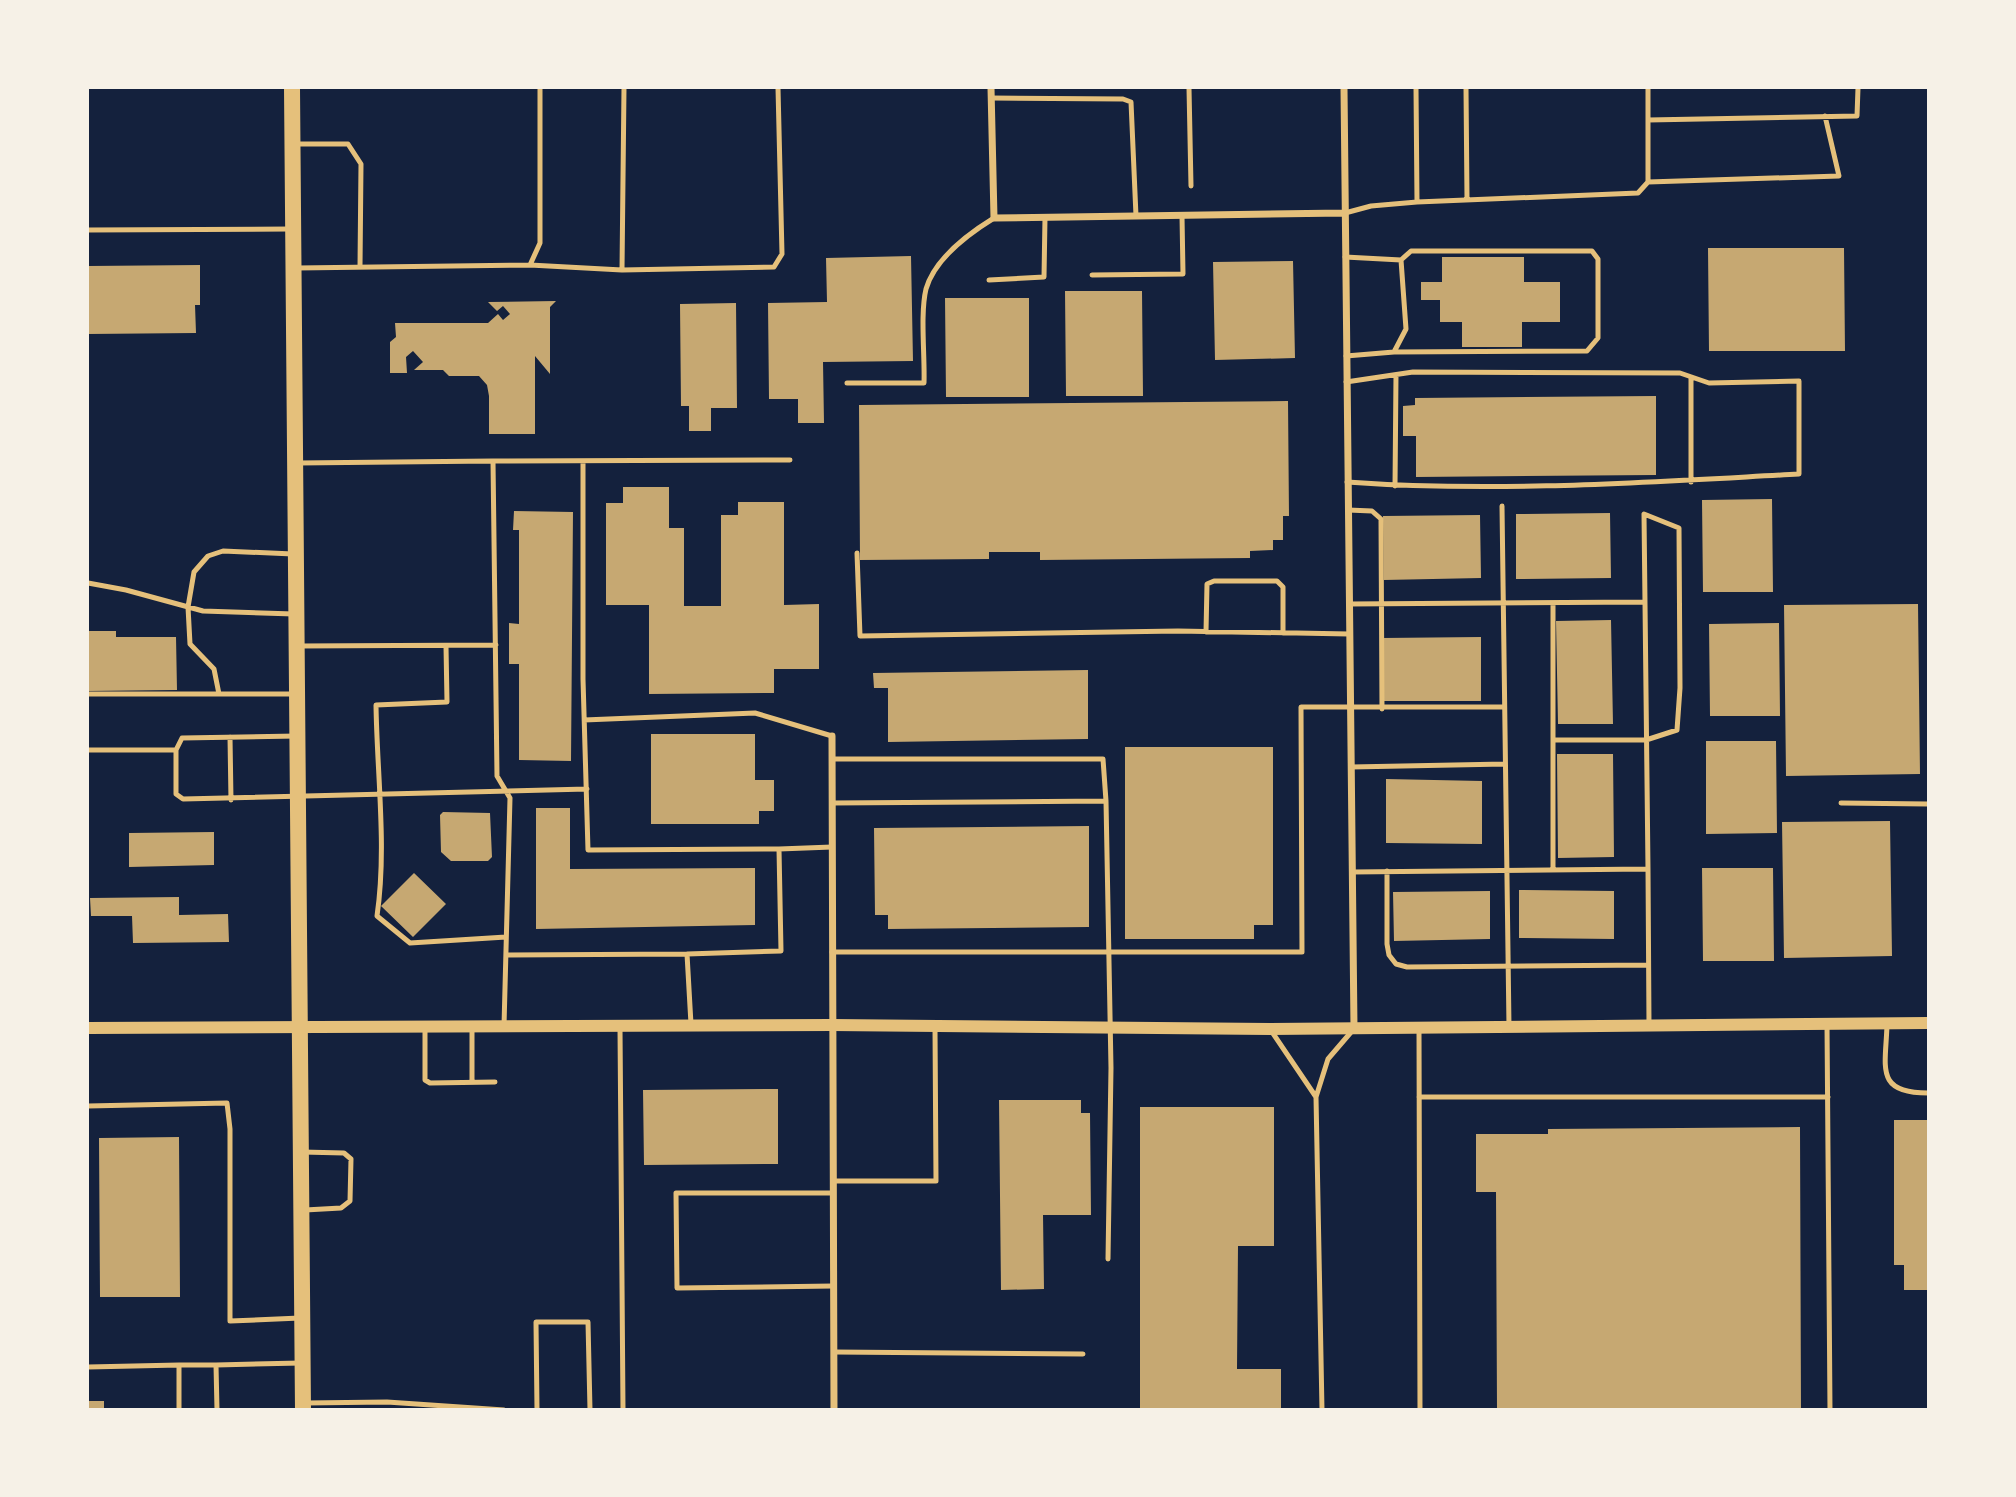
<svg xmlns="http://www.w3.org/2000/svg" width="2016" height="1497" font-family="'IBM Plex Sans',sans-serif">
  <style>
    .building { fill: #c6a872 }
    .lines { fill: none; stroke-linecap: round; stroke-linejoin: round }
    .service { stroke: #e5c07b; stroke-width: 5 }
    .minor { stroke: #e5c07b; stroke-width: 7 }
    .tertiary { stroke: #e5c07b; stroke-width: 12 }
    .primary { stroke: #e5c07b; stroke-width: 16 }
  </style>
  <rect width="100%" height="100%" fill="#14213d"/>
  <path class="building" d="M 1708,248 L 1844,248 L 1845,351 L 1709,351 Z
    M 911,256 L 913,361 L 823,362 L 824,423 L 798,423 L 798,399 L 769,399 L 768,303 L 827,302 L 826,258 Z
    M 1442,257 L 1524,257 L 1524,282 L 1560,282 L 1560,322 L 1522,322 L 1522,347 L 1462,347 L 1462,322 L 1440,322 L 1440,300 L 1421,300 L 1421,282 L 1442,282 Z
    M 1293,261 L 1295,358 L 1215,360 L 1213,262 Z
    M 200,265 L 200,305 L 195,305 L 196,333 L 88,334 L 88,266 Z
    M 1065,291 L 1142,291 L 1143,396 L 1066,396 Z
    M 945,298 L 1029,298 L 1029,397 L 946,397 Z
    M 556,301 L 550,307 L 550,374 L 535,356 L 535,434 L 489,434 L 489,396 L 487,385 L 479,376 L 449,376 L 443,370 L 414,370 L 423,362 L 413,351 L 406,357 L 407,373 L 390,373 L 390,342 L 396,337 L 395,323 L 488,323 L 498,314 L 503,320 L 510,314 L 503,306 L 497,311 L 488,302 Z
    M 736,303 L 737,408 L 711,408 L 711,431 L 689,431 L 689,406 L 681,406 L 680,304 Z
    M 1656,396 L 1656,475 L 1416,477 L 1416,436 L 1403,436 L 1403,406 L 1415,405 L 1415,398 Z
    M 1288,401 L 1289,516 L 1283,516 L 1283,540 L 1273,540 L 1273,550 L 1250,551 L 1250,558 L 1040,560 L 1040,552 L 989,552 L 989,559 L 860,560 L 859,405 Z
    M 623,487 L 669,487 L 669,528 L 684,528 L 684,606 L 721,606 L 721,515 L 738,515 L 738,502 L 784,502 L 784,605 L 819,604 L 819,669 L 774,669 L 774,693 L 649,694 L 649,605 L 606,605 L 606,503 L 623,503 Z
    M 1772,499 L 1773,592 L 1703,592 L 1702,500 Z
    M 514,511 L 573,512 L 571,761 L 519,760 L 519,664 L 509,664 L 509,623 L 519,624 L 519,530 L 513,530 Z
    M 1610,513 L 1611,578 L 1516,579 L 1516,514 Z
    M 1480,515 L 1481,578 L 1384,580 L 1383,516 Z
    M 1918,604 L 1920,774 L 1786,776 L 1784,605 Z
    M 1611,620 L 1613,724 L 1558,724 L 1556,621 Z
    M 1779,623 L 1780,716 L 1710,716 L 1709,624 Z
    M 88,631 L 116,631 L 116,637 L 176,637 L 177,690 L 88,691 Z
    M 1481,637 L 1481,701 L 1383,701 L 1382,638 Z
    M 1088,670 L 1088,739 L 888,742 L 888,688 L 874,688 L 873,673 Z
    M 651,734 L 755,734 L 755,780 L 774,780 L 774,811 L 759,811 L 759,824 L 651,824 Z
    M 1706,741 L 1776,741 L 1777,833 L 1706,834 Z
    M 1125,747 L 1273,747 L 1273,925 L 1254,925 L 1254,939 L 1125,939 Z
    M 1557,754 L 1613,754 L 1614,857 L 1558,858 Z
    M 1386,779 L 1482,781 L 1482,844 L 1386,843 Z
    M 536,808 L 570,808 L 570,869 L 755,868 L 755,925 L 536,929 Z
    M 443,812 L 490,813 L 492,857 L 488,861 L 451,861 L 441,852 L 440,815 Z
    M 1890,821 L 1892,956 L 1784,958 L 1782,822 Z
    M 1089,826 L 1089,927 L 888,929 L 888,915 L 875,915 L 874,828 Z
    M 214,832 L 214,865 L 129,867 L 129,833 Z
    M 1702,868 L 1773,868 L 1774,961 L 1703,961 Z
    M 414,873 L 446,904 L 413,937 L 381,906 Z
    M 1519,890 L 1614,891 L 1614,939 L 1519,938 Z
    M 1490,891 L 1490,939 L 1394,941 L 1393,892 Z
    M 179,897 L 179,915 L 228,914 L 229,942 L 133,943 L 132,916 L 91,916 L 90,898 Z
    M 778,1089 L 778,1164 L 644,1165 L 643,1090 Z
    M 999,1100 L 1081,1100 L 1081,1113 L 1090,1113 L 1091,1215 L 1043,1215 L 1044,1289 L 1001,1290 Z
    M 1140,1107 L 1274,1107 L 1274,1246 L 1238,1246 L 1237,1369 L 1281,1369 L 1281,1410 L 1140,1410 Z
    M 1894,1120 L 1928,1120 L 1928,1290 L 1904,1290 L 1904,1265 L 1894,1265 Z
    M 1800,1127 L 1801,1410 L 1497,1410 L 1496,1192 L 1476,1192 L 1476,1134 L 1548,1134 L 1548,1129 Z
    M 179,1137 L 180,1297 L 100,1297 L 99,1138 Z
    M 88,1401 L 104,1401 L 104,1410 L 88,1410 Z"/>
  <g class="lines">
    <path class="service" d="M 1189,88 L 1191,186
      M 1416,88 L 1417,202 L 1638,193 L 1648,182 L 1648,88
      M 1466,88 L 1467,199
      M 991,98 L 1123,99 L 1131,102 L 1136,216
      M 1648,120 L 1857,116 L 1858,88
      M 296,144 L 348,144 L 361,164 L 360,267
      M 1648,182 L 1839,176 L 1825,116
      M 1345,213 L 1371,206 L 1417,202
      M 88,230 L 290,229
      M 1345,257 L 1401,260 L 1406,329 L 1394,352 L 1346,356
      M 530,265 L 622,270 L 774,267 L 782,254 L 778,88
      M 297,268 L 530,265 L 540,243 L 540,88
      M 622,270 L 624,88
      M 1092,275 L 1183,274 L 1182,216
      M 989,280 L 1044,277 L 1045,218
      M 1394,352 L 1587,351 L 1598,338 L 1598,259 L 1592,251 L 1411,251 L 1401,260
      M 1691,377 L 1691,482
      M 1346,382 L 1413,372 L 1680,373 L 1709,383 L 1799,381 L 1799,474 C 1649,482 1497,493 1347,482
      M 847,383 L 924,383 C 925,356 920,314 926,289 C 935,258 968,234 994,218
      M 493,461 L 790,460
      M 583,462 L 583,679 L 588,850 L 779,849 L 781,951 L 687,954 L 691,1024
      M 298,463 L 493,461 L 497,776 L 510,798 L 504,1026
      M 1395,486 L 1396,375
      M 1502,506 L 1509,1027
      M 1348,510 L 1372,511 L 1381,519 L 1382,709
      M 857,553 L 860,636 L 1178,631 L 1349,634
      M 88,583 L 126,590 L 203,611 L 294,614
      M 1349,604 L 1645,602
      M 1206,632 L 1207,584 L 1214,581 L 1277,581 L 1283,587 L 1283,633
      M 299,646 L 496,645
      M 446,646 L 447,702 L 376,705 C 377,775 387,848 377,916 L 410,943 L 506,937
      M 88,694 L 295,694
      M 219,694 L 214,669 L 190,644 L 188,607 L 194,572 L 208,556 L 223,551 L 293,554
      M 584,720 L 755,713 L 832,736
      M 297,736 L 182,738 L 176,750 L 176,794 L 183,799 L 587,789
      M 230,737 L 231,800
      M 1553,740 L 1646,740 L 1677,730 L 1680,688 L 1679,528 L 1644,514 C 1645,632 1646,750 1648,869
      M 88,750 L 176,750
      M 832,759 L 1103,759 L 1106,801
      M 1351,767 L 1505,764
      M 832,803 L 1106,801 L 1111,1068 L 1108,1259
      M 1841,803 L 1928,804
      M 779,849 L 832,847
      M 1553,869 L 1553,603
      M 1387,871 L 1387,944 L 1389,955 L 1396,964 L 1407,967 L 1648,965
      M 1352,872 L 1648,869 L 1649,1025
      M 832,952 L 1302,952 L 1301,707 L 1504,707
      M 506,955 L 687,954
      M 1827,1024 L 1830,1410
      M 1887,1024 C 1886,1067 1874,1093 1928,1093
      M 620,1028 L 623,1410
      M 1419,1028 L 1420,1410
      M 425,1029 L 425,1080 L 430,1083 L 495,1082
      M 472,1029 L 472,1082
      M 1272,1032 L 1316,1097
      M 1419,1097 L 1828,1097
      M 88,1106 L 227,1103 L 230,1129 L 230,1321 L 300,1318
      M 302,1152 L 344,1153 L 351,1159 L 350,1201 L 341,1208 L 305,1210
      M 833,1181 L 936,1181 L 935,1028
      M 833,1193 L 676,1193 L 677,1288 L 833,1286
      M 834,1352 L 1083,1354
      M 88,1367 L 179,1365
      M 306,1403 L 387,1402 L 504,1410
      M 179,1410 L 179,1365 L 216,1365
      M 217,1410 L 216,1365 L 301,1363
      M 537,1410 L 536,1322 L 588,1322 L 590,1410
      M 1322,1410 L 1316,1097 L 1328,1059 L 1352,1031"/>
    <path class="minor" d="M 991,88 L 994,218 L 1344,213
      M 1344,88 L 1354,1028
      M 832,736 L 834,1410"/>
    <path class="tertiary" d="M 88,1028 L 832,1025 L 1270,1029 L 1928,1023"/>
    <path class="primary" d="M 292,88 L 303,1410"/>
  </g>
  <rect width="2016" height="1497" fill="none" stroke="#f6f1e7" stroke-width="178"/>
</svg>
